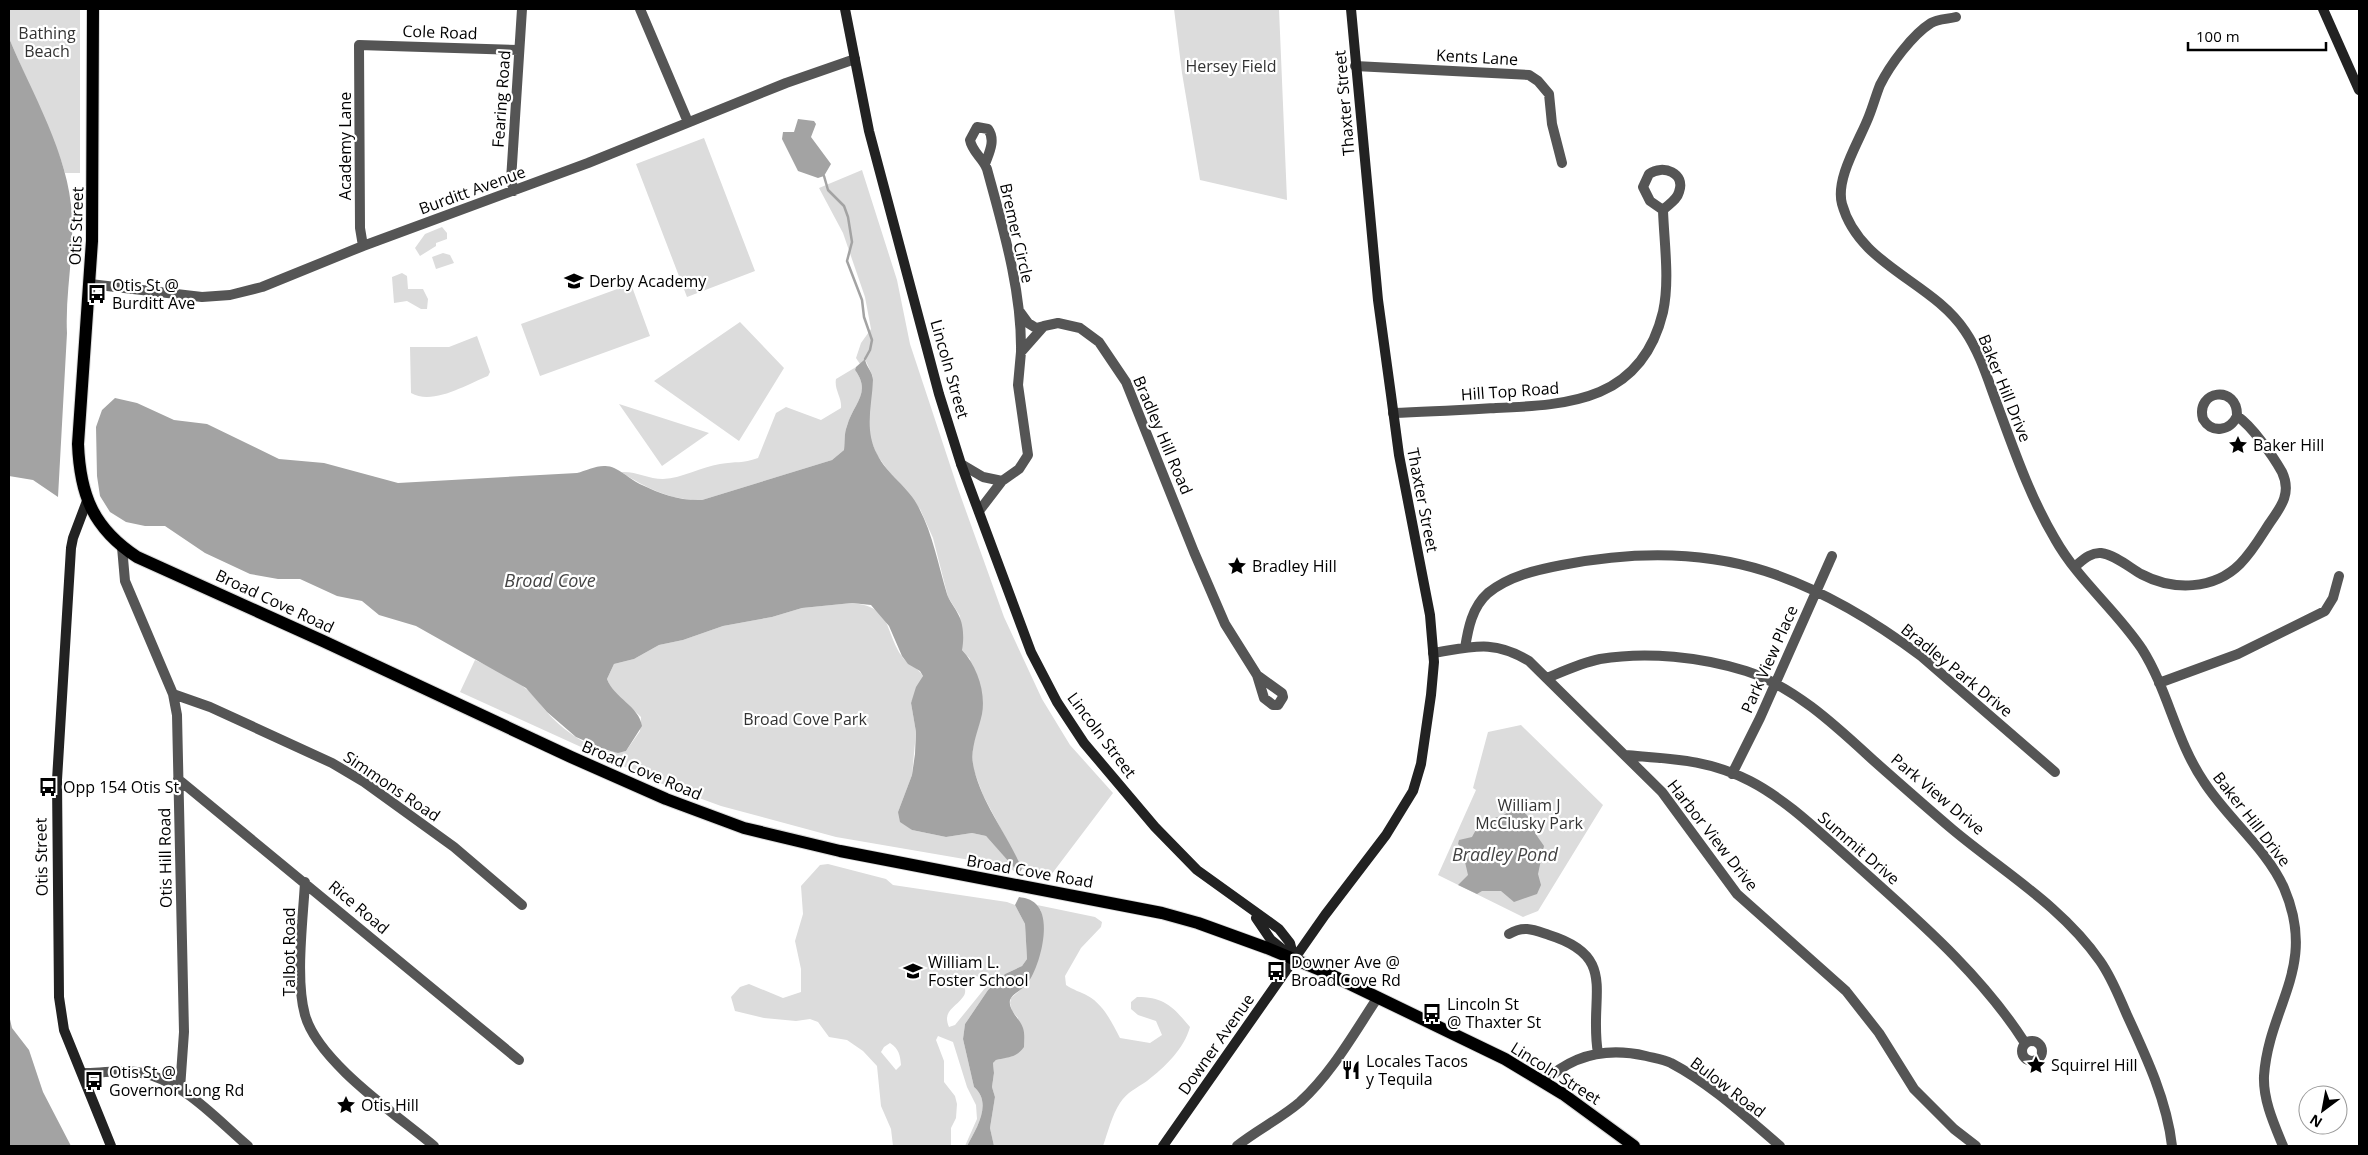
<svg xmlns="http://www.w3.org/2000/svg" width="2368" height="1155" font-family="'Open Sans',sans-serif">
  <style>
    .green { fill: #dcdcdc; fill-rule: evenodd }
    .water { fill: #a3a3a3 }
    .lines { fill: none; stroke-linecap: round; stroke-linejoin: round }
    .stream { stroke: #a3a3a3; stroke-width: 2.5 }
    .primary-casing { stroke: #dbdbdb; stroke-width: 14 }
    .street { stroke: #555; stroke-width: 10 }
    .secondary { stroke: #222; stroke-width: 10 }
    .primary { stroke: #000; stroke-width: 12 }
    .labels { text-anchor: middle; dominant-baseline: central; stroke-width: 4.5; stroke-linejoin: round; paint-order: stroke }
    .street-label { font-size: 16px; fill: #000; stroke: #fff }
    .park-label { font-size: 16px; fill: #333; stroke: #fff }
    .poi-label { font-size: 16px; fill: #000; stroke: #fff; text-anchor: start }
    .water-label { font-size: 18px; font-style: italic; fill: #444; stroke: #fff }
  </style>
  <rect width="100%" height="100%" fill="#fff"/>
  <path class="green" d="M 9,9 L 80,9 L 80,173 L 65,173 L 60,157 L 9,38 Z
    M 1174,9 L 1279,9 L 1287,200 L 1200,180 L 1182,73 Z
    M 704,138 L 755,271 L 687,297 L 636,164 Z
    M 862,170 L 897,280 L 910,344 L 957,486 L 1004,617 L 1042,699 L 1070,745 L 1113,793 L 1051,875 L 1022,869 L 983,795 L 973,768 L 973,737 L 979,725 L 970,659 L 962,650 L 960,616 L 948,597 L 933,538 L 920,509 L 887,469 L 877,455 L 870,438 L 868,418 L 873,377 L 865,359 L 860,364 L 856,358 L 861,343 L 871,329 L 865,297 L 843,233 L 819,188 Z
    M 442,227 L 447,233 L 447,239 L 436,243 L 436,246 L 420,256 L 415,248 L 425,234 Z
    M 443,253 L 450,255 L 454,263 L 436,269 L 432,257 Z
    M 402,273 L 407,276 L 408,289 L 423,289 L 428,299 L 427,309 L 421,309 L 407,301 L 394,303 L 392,277 Z
    M 631,284 L 650,336 L 540,376 L 521,324 Z
    M 740,322 L 784,368 L 739,441 L 654,381 Z
    M 477,336 L 490,372 L 488,376 C 467,384 433,406 411,393 L 410,347 L 449,347 Z
    M 856,367 L 855,370 C 872,393 853,404 847,426 C 844,433 845,442 844,450 L 832,460 L 702,500 C 672,501 646,488 621,472 C 636,471 648,479 663,479 C 683,478 701,467 720,464 C 736,461 742,464 758,458 L 776,413 L 786,407 L 821,420 L 841,408 C 842,397 834,390 836,379 Z
    M 619,404 L 709,433 L 662,466 Z
    M 852,603 C 892,607 884,628 901,655 C 907,665 918,667 923,676 L 911,703 L 916,732 L 912,775 L 898,812 L 912,830 L 946,837 L 972,833 L 986,836 L 1014,867 L 1014,871 L 1005,866 L 836,837 L 721,806 L 669,787 L 460,692 L 475,660 C 492,668 510,676 525,688 C 534,694 539,703 546,711 C 563,731 598,757 626,751 L 640,731 L 641,717 L 611,689 L 607,679 L 614,664 L 634,659 L 659,645 L 683,640 L 723,626 L 772,617 L 802,608 Z
    M 1521,725 L 1603,805 L 1538,911 L 1523,917 L 1438,875 L 1476,790 L 1473,788 L 1488,732 Z
    M 828,864 L 886,879 L 893,885 L 1007,902 L 1015,905 L 1025,924 L 1027,959 L 1022,966 L 1005,974 L 988,990 L 965,1024 L 963,1039 L 974,1087 C 993,1103 976,1129 967,1146 L 965,1146 L 977,1119 L 976,1105 L 967,1087 L 953,1042 L 938,1036 L 936,1040 L 944,1061 L 944,1082 L 955,1096 L 957,1104 L 956,1118 L 951,1128 L 951,1146 L 893,1146 L 891,1129 L 881,1106 L 877,1066 L 863,1051 L 847,1040 L 829,1037 L 818,1022 L 810,1019 L 796,1021 L 764,1018 L 735,1011 L 731,997 L 740,987 L 749,984 L 783,998 L 801,992 L 801,969 L 795,941 L 803,914 L 801,886 L 820,865 ZM 968,975 L 987,978 L 985,988 L 955,1025 L 949,1027 C 942,1011 955,1008 963,997 C 968,991 963,984 963,977 ZM 890,1043 C 899,1049 900,1055 901,1065 L 896,1070 L 881,1052 L 884,1047 Z
    M 1037,905 L 1095,917 L 1102,922 L 1101,927 L 1081,948 L 1065,976 L 1066,985 C 1073,990 1081,992 1088,996 C 1104,1005 1112,1023 1120,1038 L 1150,1043 L 1162,1035 L 1156,1021 L 1138,1015 L 1131,1009 L 1131,1002 L 1137,997 C 1165,997 1173,1007 1190,1027 C 1184,1049 1165,1067 1147,1081 C 1137,1088 1127,1092 1120,1103 C 1112,1115 1108,1132 1103,1146 L 994,1146 L 990,1128 L 995,1097 L 992,1087 L 994,1073 L 993,1063 L 996,1060 L 1013,1056 L 1018,1018 L 1012,1011 L 1010,1003 L 1011,998 L 1026,985 L 1041,911 Z"/>
  <path class="water" d="M 9,38 C 32,94 69,154 72,216 C 74,255 65,294 67,333 L 58,497 L 33,480 L 9,476 Z
    M 798,119 L 814,121 L 816,124 L 811,137 L 831,164 L 824,176 L 818,178 L 798,171 L 782,139 L 783,132 L 794,132 Z
    M 865,359 C 866,367 873,372 873,380 C 872,406 864,429 877,454 C 887,475 909,487 919,508 C 933,535 938,564 947,594 C 949,601 955,607 958,614 C 964,624 964,640 962,650 C 977,666 986,692 982,714 C 978,733 969,749 974,769 C 983,806 1008,835 1022,869 L 1019,873 L 986,836 L 972,833 L 946,837 L 912,830 L 900,822 L 898,812 L 912,775 L 915,754 L 916,732 L 911,703 L 916,687 L 923,676 L 920,671 L 908,664 L 902,656 L 889,626 L 871,605 L 852,603 L 802,608 L 772,617 L 723,626 L 683,640 L 659,645 L 634,659 L 614,664 L 607,679 C 614,698 639,706 642,726 L 626,751 L 618,753 L 603,749 L 576,737 L 547,712 L 526,688 L 416,626 L 379,615 L 362,601 L 337,596 L 300,579 L 278,579 L 250,574 L 205,553 L 165,526 L 145,526 L 126,522 L 110,512 L 100,496 L 97,476 L 96,427 L 102,410 L 115,398 L 137,403 L 174,420 L 207,424 L 279,459 L 324,463 L 398,483 L 577,473 C 585,471 595,466 604,466 C 617,465 630,480 642,485 C 661,494 680,501 702,500 L 832,460 L 844,450 C 845,442 844,433 847,426 C 853,404 872,393 855,370 L 856,367 Z
    M 1512,809 C 1529,810 1529,819 1535,832 C 1537,837 1541,841 1544,846 L 1538,874 L 1541,885 L 1537,894 L 1514,902 L 1501,891 L 1482,891 L 1477,894 L 1458,885 L 1468,875 L 1465,862 L 1469,856 L 1458,844 L 1459,840 L 1472,837 C 1485,812 1495,824 1512,809 Z
    M 1019,897 C 1025,898 1031,899 1036,904 C 1053,920 1039,969 1027,984 C 1022,990 1012,994 1010,1000 C 1008,1010 1020,1019 1023,1028 C 1025,1034 1024,1040 1024,1047 C 1016,1058 1008,1057 996,1060 L 993,1063 L 994,1073 L 992,1087 L 995,1097 L 990,1128 L 994,1146 L 967,1146 C 976,1129 993,1103 974,1087 L 963,1039 L 965,1024 L 988,990 L 1005,974 L 1022,966 L 1027,959 L 1025,924 L 1015,905 Z
    M 9,1015 L 12,1028 L 29,1050 L 43,1092 L 71,1146 L 9,1146 Z"/>
  <g class="lines">
    <path class="stream" d="M 824,176 L 828,190 L 844,206 L 848,217 L 852,242 L 847,261 L 862,300 L 864,317 L 872,340 L 870,350 L 865,359"/>
    <g class="primary-casing">
      <path id="primary" d="M 93,9 L 92,241 L 78,444 C 80,495 93,528 137,557 L 323,641 L 571,757 L 666,799 L 744,828 L 840,851 L 1162,913 L 1198,923 L 1267,948 L 1325,972 L 1505,1059 L 1563,1094 L 1634,1146"/>
    </g>
    <path class="street" d="M 640,9 L 688,122
      M 1956,17 C 1948,19 1937,19 1931,23 C 1912,35 1890,65 1880,85 C 1876,95 1873,106 1869,116 C 1860,140 1835,178 1842,204 C 1859,266 1932,281 1965,331 C 1980,353 1988,380 1997,404 C 2014,450 2030,497 2055,539 C 2078,580 2116,610 2142,649 C 2168,690 2176,741 2204,782 C 2228,819 2266,848 2284,888 C 2318,967 2269,1005 2264,1076 C 2263,1100 2274,1124 2283,1146
      M 1355,66 L 1529,75 L 1538,81 L 1549,94 L 1552,124 L 1562,163
      M 985,164 C 989,153 996,140 988,129 L 977,127 L 970,140 C 972,152 983,158 987,169 C 1003,228 1022,291 1021,352
      M 514,191 L 511,180 L 522,9
      M 363,246 L 360,228 L 359,45 L 519,50
      M 90,284 L 202,297 L 230,295 L 262,287 L 363,246 L 588,163 L 786,83 L 855,59
      M 1020,312 L 1028,323 L 1036,328 L 1044,326
      M 1393,413 C 1427,412 1461,410 1496,408 C 1571,405 1642,400 1663,312 C 1670,280 1664,242 1663,210 C 1669,204 1677,200 1679,192 C 1686,173 1663,164 1649,174 L 1643,187 L 1650,201 L 1663,210
      M 961,464 L 983,477 L 1002,481
      M 979,511 L 1002,481 L 1019,469 L 1028,455 L 1018,385 L 1021,352 L 1044,326 L 1058,323 L 1080,328 L 1099,342 L 1126,382 L 1194,552 L 1225,624 L 1257,675 L 1282,693 L 1283,697 L 1278,705 L 1273,705 L 1264,698 L 1257,675
      M 122,547 L 125,581 L 173,694 L 177,715 L 184,1032 L 180,1089
      M 2074,567 C 2082,561 2090,552 2101,553 C 2115,555 2129,567 2141,574 C 2173,591 2214,590 2240,564 C 2252,552 2260,538 2269,524 C 2281,507 2292,493 2282,472 C 2273,456 2252,426 2237,416 C 2238,384 2195,390 2203,419 C 2212,434 2230,431 2237,416
      M 1465,648 C 1468,629 1472,607 1488,593 C 1509,576 1536,570 1562,565 C 1629,552 1699,550 1765,571 C 1821,589 1874,621 1921,656 L 2055,772
      M 1433,653 C 1472,647 1493,639 1529,661 L 1662,792 L 1737,894 L 1846,991 L 1879,1033 L 1914,1089 L 1954,1129 L 1976,1146
      M 1547,678 C 1564,671 1581,663 1600,659 C 1647,651 1701,657 1746,671 C 1795,687 1836,726 1873,760 C 1899,783 1925,806 1952,829 C 2002,871 2062,906 2100,961 C 2112,978 2119,997 2127,1015 C 2146,1056 2167,1101 2172,1146
      M 2159,683 L 2238,654 L 2325,611 L 2333,598 L 2339,576
      M 173,694 L 210,707 L 332,763 L 364,782 L 454,847 L 522,905
      M 1625,755 C 1671,759 1707,759 1750,781 C 1787,800 1820,833 1851,860 C 1914,917 1979,971 2025,1043
      M 1732,774 L 1760,718 L 1832,556
      M 178,779 L 519,1060
      M 305,882 C 303,920 295,979 305,1015 C 318,1062 397,1115 434,1146
      M 1509,934 C 1524,925 1534,930 1549,935 C 1620,957 1588,996 1598,1053
      M2022 1051a10 10 0 1 1 20 0a10 10 0 1 1-20 0Z
      M 82,1073 C 100,1074 119,1069 137,1072 C 182,1079 215,1118 248,1146
      M 1544,1082 C 1573,1054 1607,1047 1646,1056 C 1654,1058 1664,1059 1671,1063 C 1711,1084 1746,1117 1780,1146
      M 1237,1146 C 1257,1130 1280,1119 1300,1102 C 1332,1073 1354,1033 1378,997"/>
    <path class="secondary" d="M 845,9 L 869,131 L 939,394 L 961,464 L 1031,652 L 1057,702 L 1084,743 L 1155,827 L 1197,870 L 1279,929 L 1290,943 L 1294,959
      M 2323,9 L 2359,90
      M 87,501 L 73,538 L 71,548 L 57,780 L 59,997 L 64,1030 L 111,1146
      M 1256,918 L 1271,940 L 1287,953
      M 1163,1146 L 1325,915 L 1386,835 L 1413,791 L 1421,764 L 1431,695 L 1434,662 L 1430,615 L 1399,455 L 1391,395 L 1378,300 L 1351,9"/>
    <use href="#primary" class="primary"/>
  </g>
  <defs>
    <g id="school-bare" transform="scale(1.5)"><path d="M0-5L7-2L0 1L-7-2ZM-4 1L0 2.5L4 1V4Q0 6-4 4Z" fill="#000" stroke="#fff" stroke-width="2.5" paint-order="stroke"/></g>
    <g id="bus-bare" transform="scale(1.5)"><path d="M-5-6H5V4H4V6H2V4H-2V6H-4V4H-5ZM-3.5-4V0h7V-4ZM-3.5 1.2v1.5H-2V1.2ZM2 1.2v1.5H3.5V1.2Z" fill="#000" stroke="#fff" stroke-width="2.5" paint-order="stroke"/></g>
    <g id="sight-bare" transform="scale(1.5)"><path d="M0-6L1.8-2.2L6-1.7L2.9 1.2L3.7 5.4L0 3.3L-3.7 5.4L-2.9 1.2L-6-1.7L-1.8-2.2Z" fill="#000" stroke="#fff" stroke-width="2.5" paint-order="stroke"/></g>
    <g id="restaurant-bare" transform="scale(1.5)"><path d="M-5-6h1v4h1v-4h1v4h1v-4h1v5L-1.5 .5V6h-2V.5L-5-1ZM5-6V6H3V1.5H1.5Q1.5-4 5-6Z" fill="#000" stroke="#fff" stroke-width="2.5" paint-order="stroke"/></g>
  </defs>
  <g fill-rule="evenodd">
    <use href="#school-bare" x="574" y="281"/>
    <use href="#bus-bare" x="97" y="294"/>
    <use href="#sight-bare" x="2238" y="445"/>
    <use href="#sight-bare" x="1237" y="566"/>
    <use href="#bus-bare" x="48" y="787"/>
    <use href="#school-bare" x="913" y="971"/>
    <use href="#bus-bare" x="1276" y="971"/>
    <use href="#bus-bare" x="1432" y="1013"/>
    <use href="#sight-bare" x="2036" y="1065"/>
    <use href="#restaurant-bare" x="1351" y="1070"/>
    <use href="#bus-bare" x="94" y="1081"/>
    <use href="#sight-bare" x="346" y="1105"/>
  </g>
  <g class="labels">
    <g class="street-label">
      <text transform="translate(440 32) rotate(2)">Cole Road</text>
      <text transform="translate(1477 57) rotate(3)">Kents Lane</text>
      <text transform="translate(501 99) rotate(-86)">Fearing Road</text>
      <text transform="translate(1344 103) rotate(-95)">Thaxter Street</text>
      <text transform="translate(345 146) rotate(-90)">Academy Lane</text>
      <text transform="translate(472 190) rotate(-20)">Burditt Avenue</text>
      <text transform="translate(76 226) rotate(-88)">Otis Street</text>
      <text transform="translate(1017 233) rotate(77)">Bremer Circle</text>
      <text transform="translate(950 369) rotate(74)">Lincoln Street</text>
      <text transform="translate(2005 388) rotate(68)">Baker Hill Drive</text>
      <text transform="translate(1510 391) rotate(-4)">Hill Top Road</text>
      <text transform="translate(1163 435) rotate(67)">Bradley Hill Road</text>
      <text transform="translate(1423 500) rotate(79)">Thaxter Street</text>
      <text transform="translate(275 601) rotate(25)">Broad Cove Road</text>
      <text transform="translate(1769 659) rotate(-66)">Park View Place</text>
      <text transform="translate(1957 670) rotate(39)">Bradley Park Drive</text>
      <text transform="translate(1102 735) rotate(53)">Lincoln Street</text>
      <text transform="translate(642 770) rotate(23)">Broad Cove Road</text>
      <text transform="translate(392 786) rotate(34)">Simmons Road</text>
      <text transform="translate(1938 794) rotate(40)">Park View Drive</text>
      <text transform="translate(2252 819) rotate(52)">Baker Hill Drive</text>
      <text transform="translate(1713 835) rotate(52)">Harbor View Drive</text>
      <text transform="translate(1859 848) rotate(41)">Summit Drive</text>
      <text transform="translate(41 857) rotate(-91)">Otis Street</text>
      <text transform="translate(165 858) rotate(-91)">Otis Hill Road</text>
      <text transform="translate(1030 871) rotate(10)">Broad Cove Road</text>
      <text transform="translate(359 907) rotate(40)">Rice Road</text>
      <text transform="translate(289 952) rotate(-90)">Talbot Road</text>
      <text transform="translate(1216 1044) rotate(-55)">Downer Avenue</text>
      <text transform="translate(1556 1073) rotate(32)">Lincoln Street</text>
      <text transform="translate(1728 1087) rotate(37)">Bulow Road</text>
    </g>
    <g class="park-label">
      <text x="47" y="33">Bathing<tspan x="47" dy="18">Beach</tspan></text>
      <text x="1231" y="66">Hersey Field</text>
      <text x="805" y="719">Broad Cove Park</text>
      <text x="1529" y="805">William J<tspan x="1529" dy="18">McClusky Park</tspan></text>
    </g>
    <g class="poi-label">
      <text x="589" y="281">Derby Academy</text>
      <text x="112" y="285">Otis St @<tspan x="112" dy="18">Burditt Ave</tspan></text>
      <text x="2253" y="445">Baker Hill</text>
      <text x="1252" y="566">Bradley Hill</text>
      <text x="63" y="787">Opp 154 Otis St</text>
      <text x="928" y="962">William L.<tspan x="928" dy="18">Foster School</tspan></text>
      <text x="1291" y="962">Downer Ave @<tspan x="1291" dy="18">Broad Cove Rd</tspan></text>
      <text x="1447" y="1004">Lincoln St<tspan x="1447" dy="18">@ Thaxter St</tspan></text>
      <text x="1366" y="1061">Locales Tacos<tspan x="1366" dy="18">y Tequila</tspan></text>
      <text x="2051" y="1065">Squirrel Hill</text>
      <text x="109" y="1072">Otis St @<tspan x="109" dy="18">Governor Long Rd</tspan></text>
      <text x="361" y="1105">Otis Hill</text>
    </g>
    <g class="water-label">
      <text x="550" y="580">Broad Cove</text>
      <text x="1505" y="854">Bradley Pond</text>
    </g>
  </g>
  <rect width="2368" height="1155" fill="none" stroke="#000000" stroke-width="20"/>
  <g transform="translate(2323 1110) rotate(212)"><circle r="24" fill="#ffffff" stroke="#999999"/>
  <path d="M0-4L9 19L0 12L-9 19Z" fill="#000000"/>
  <text y="-8" font-size="14" font-weight="bold" text-anchor="middle" fill="#000000">N</text>
  </g>
  <path d="M2188 42v8h138v-8" fill="none" stroke="#000000" stroke-width="2.5"/>
  <text x="2196" y="42" font-size="15" fill="#000000" stroke="#ffffff" stroke-width="4" paint-order="stroke">100 m</text>
</svg>
